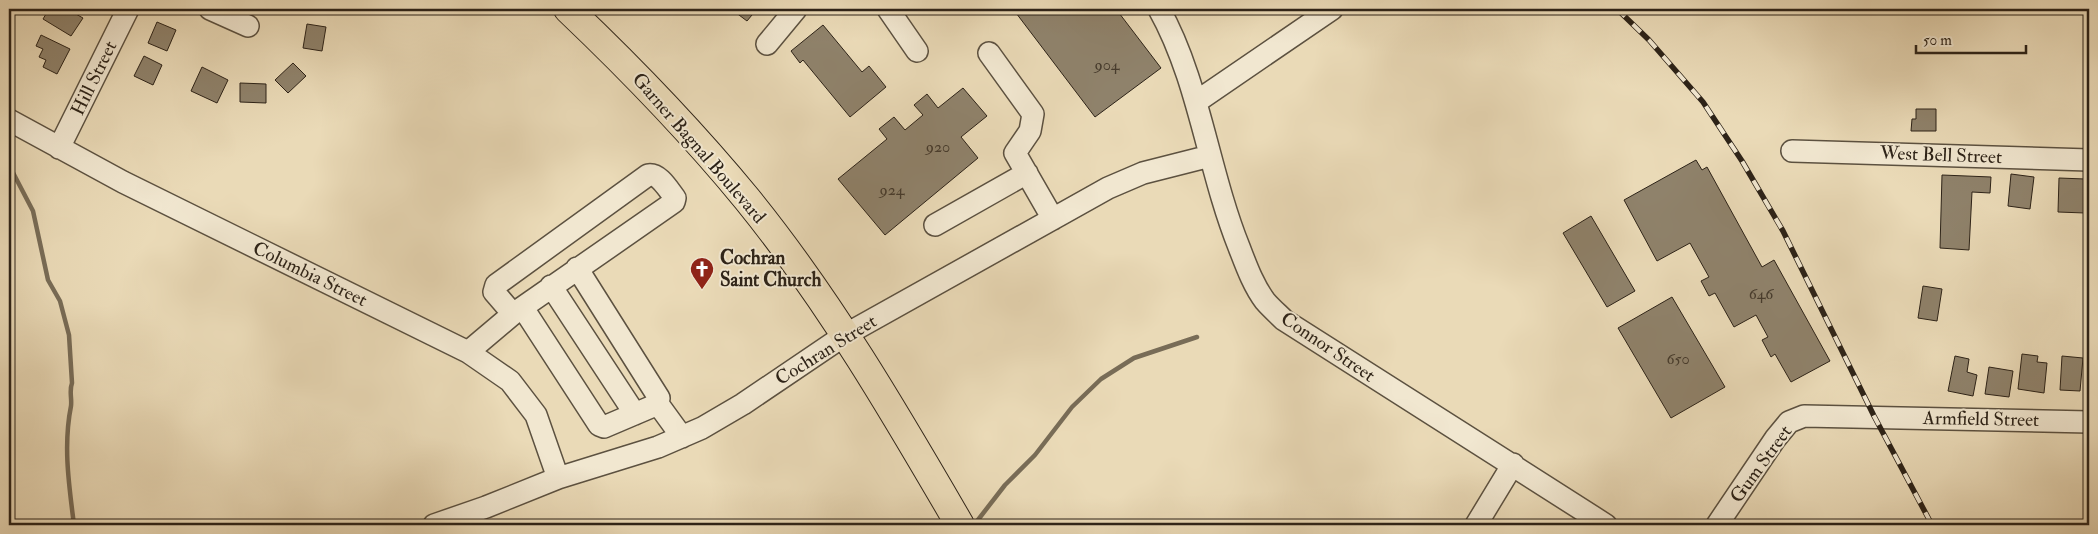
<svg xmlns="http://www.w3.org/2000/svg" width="2098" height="534" font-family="'IM FELL Double Pica',serif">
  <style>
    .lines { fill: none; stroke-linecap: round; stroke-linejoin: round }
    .stream { stroke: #786c57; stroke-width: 4.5 }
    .building { fill: #8f826b; stroke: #2d2318 }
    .minor-casing { stroke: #5c5140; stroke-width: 24 }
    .highway-casing { stroke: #2d2318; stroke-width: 30 }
    .minor { stroke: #f1e7d0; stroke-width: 21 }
    .highway { stroke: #eadab7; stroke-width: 28 }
    .rail-casing { stroke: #2d2318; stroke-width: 5.5 }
    .rail { stroke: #f1e7d0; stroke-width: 4; stroke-dasharray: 11; stroke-linecap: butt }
    .labels { text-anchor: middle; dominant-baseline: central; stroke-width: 4; stroke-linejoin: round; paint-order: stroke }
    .number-label { font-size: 16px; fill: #463b2d }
    .street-label { font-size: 19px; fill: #2d2318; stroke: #f1e7d0 }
    .poi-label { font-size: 19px; font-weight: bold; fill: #2d2318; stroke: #f1e7d0; text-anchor: start }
  </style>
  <rect width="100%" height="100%" fill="#eadab7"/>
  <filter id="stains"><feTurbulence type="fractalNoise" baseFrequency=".004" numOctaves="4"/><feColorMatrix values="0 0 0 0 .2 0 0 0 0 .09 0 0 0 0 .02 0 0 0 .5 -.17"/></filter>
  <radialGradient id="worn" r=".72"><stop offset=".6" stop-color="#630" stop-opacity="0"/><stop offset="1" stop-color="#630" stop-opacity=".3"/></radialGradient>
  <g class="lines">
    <path class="stream" d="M 9,165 L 33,211 L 48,280 L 60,301 L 69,335 L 72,383 C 69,391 72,398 71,406 C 63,446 69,485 74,525
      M 974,525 L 1005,485 L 1035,455 L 1072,407 L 1101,379 L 1134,358 L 1197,337"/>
  </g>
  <path class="building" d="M 49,9 L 67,9 L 83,18 L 71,36 L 43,19 Z
    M 731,9 L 757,9 L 747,21 Z
    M 1013,9 L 1116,9 L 1161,68 L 1095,117 Z
    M 157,22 L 176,30 L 167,51 L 148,43 Z
    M 307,24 L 326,27 L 322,51 L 303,48 Z
    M 823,25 L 862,72 L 869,66 L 886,87 L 850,117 L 803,60 L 800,63 L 791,51 Z
    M 41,35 L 70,49 L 57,74 L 43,67 L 46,60 L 39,57 L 43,49 L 36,46 Z
    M 144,56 L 162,65 L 153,85 L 134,76 Z
    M 293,63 L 306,76 L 288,93 L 275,80 Z
    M 202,67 L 228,80 L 217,103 L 191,91 Z
    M 240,83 L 266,84 L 266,103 L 240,102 Z
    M 963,88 L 987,116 L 961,137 L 978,158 L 885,235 L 838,179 L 887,139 L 879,129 L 894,117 L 905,130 L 923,115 L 914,105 L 927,94 L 938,108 Z
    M 1916,109 L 1936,109 L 1936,131 L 1911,131 L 1912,119 L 1916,119 Z
    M 1696,160 L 1702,170 L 1707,167 L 1762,267 L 1774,260 L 1830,361 L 1791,382 L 1775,354 L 1771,357 L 1762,340 L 1768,337 L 1756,315 L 1734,327 L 1715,293 L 1709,296 L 1701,281 L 1709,277 L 1690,243 L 1657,261 L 1624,200 Z
    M 2011,174 L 2034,177 L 2030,209 L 2008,206 Z
    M 1942,175 L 1991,177 L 1990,193 L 1972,192 L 1969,250 L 1940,248 Z
    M 2059,178 L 2085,179 L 2085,213 L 2058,212 Z
    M 1591,216 L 1635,291 L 1607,307 L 1563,233 Z
    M 1923,286 L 1942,289 L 1937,321 L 1918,318 Z
    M 1672,297 L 1725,387 L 1671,418 L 1618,328 Z
    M 2022,354 L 2038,356 L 2037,362 L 2047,363 L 2044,393 L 2018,389 Z
    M 1955,356 L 1969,359 L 1967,372 L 1977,375 L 1973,396 L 1948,391 Z
    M 2062,356 L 2083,358 L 2080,391 L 2060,390 Z
    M 1989,367 L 2013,371 L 2009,397 L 1985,394 Z"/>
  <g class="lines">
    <g class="minor-casing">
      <path id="minor" d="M 210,9 L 248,26
        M 888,9 L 917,51
        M 1159,9 C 1199,80 1208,170 1239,247 C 1246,265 1253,285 1265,301 C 1271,308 1278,314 1284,320 L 1606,525
        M 767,44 L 796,9
        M 989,53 L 1033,114 L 1030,131 L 1015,153 L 1053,219
        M 1196,102 L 1332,9
        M 9,120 L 123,182 L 468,352 L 510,381 L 536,415 L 558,478
        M 59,148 L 128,9
        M 1792,151 L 2089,160
        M 935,225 L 1027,173
        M 551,286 L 635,414
        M 523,308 L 599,425 L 604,427 L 658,404 L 659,398 L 577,268
        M 468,352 L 513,314 L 674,202 L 675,198 C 668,189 659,173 648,175 L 496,285 L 494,292 L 513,314
        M 658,404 L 682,437
        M 434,525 L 486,507 L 558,478 L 658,447 L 702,428 L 743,404 L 845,335 L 1108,188 L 1143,173 L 1210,156
        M 1476,525 L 1513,464
        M 1717,525 L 1775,439 L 1789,422 L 1804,416 L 2089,422"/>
    </g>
    <g class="highway-casing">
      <path id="highway" d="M 568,9 C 631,69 692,132 747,199 C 829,300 895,413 960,525"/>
    </g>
    <use href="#minor" class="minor"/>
    <use href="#highway" class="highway"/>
    <g class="rail-casing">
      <path id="rail" d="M 1617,9 L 1649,40 L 1703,102 L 1742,161 L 1783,231 L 1874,416 L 1932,525"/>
    </g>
    <use href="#rail" class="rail"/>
  </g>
  <defs>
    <g id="church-pin" transform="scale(1.25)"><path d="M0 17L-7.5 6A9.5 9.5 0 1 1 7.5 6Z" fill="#8f2418" stroke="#f1e7d0"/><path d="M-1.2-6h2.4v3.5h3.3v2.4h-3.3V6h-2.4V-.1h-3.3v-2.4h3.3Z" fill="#fff"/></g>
  </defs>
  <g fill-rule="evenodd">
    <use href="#church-pin" x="702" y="269"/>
  </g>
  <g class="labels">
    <g class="number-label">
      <text x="1107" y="65">904</text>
      <text x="938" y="147">920</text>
      <text x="892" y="190">924</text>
      <text x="1761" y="294">646</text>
      <text x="1678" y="359">650</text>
    </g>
    <g class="street-label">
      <text transform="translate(94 78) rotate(-64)">Hill Street</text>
      <text transform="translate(699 148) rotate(49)">Garner Bagnal Boulevard</text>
      <text transform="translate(1941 155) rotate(2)">West Bell Street</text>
      <text transform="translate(310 274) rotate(26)">Columbia Street</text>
      <text transform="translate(1328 347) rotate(34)">Connor Street</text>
      <text transform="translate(826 350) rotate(-32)">Cochran Street</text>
      <text transform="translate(1981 419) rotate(1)">Armfield Street</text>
      <text transform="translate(1761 464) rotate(-54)">Gum Street</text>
    </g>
    <g class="poi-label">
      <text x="720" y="258">Cochran<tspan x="720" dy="22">Saint Church</tspan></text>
    </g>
  </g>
  <rect width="2098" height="534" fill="none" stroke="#eadab7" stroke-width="30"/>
  <rect x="10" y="10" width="2078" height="514" fill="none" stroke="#2d2318" stroke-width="2.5"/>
  <rect x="15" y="15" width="2068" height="504" fill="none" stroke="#2d2318"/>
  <path d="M1916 45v8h110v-8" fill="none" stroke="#2d2318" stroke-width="2.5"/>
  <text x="1923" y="45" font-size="15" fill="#2d2318" stroke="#f1e7d0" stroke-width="4" paint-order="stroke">50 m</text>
  <rect width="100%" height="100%" filter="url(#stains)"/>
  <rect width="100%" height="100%" fill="url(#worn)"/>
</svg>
